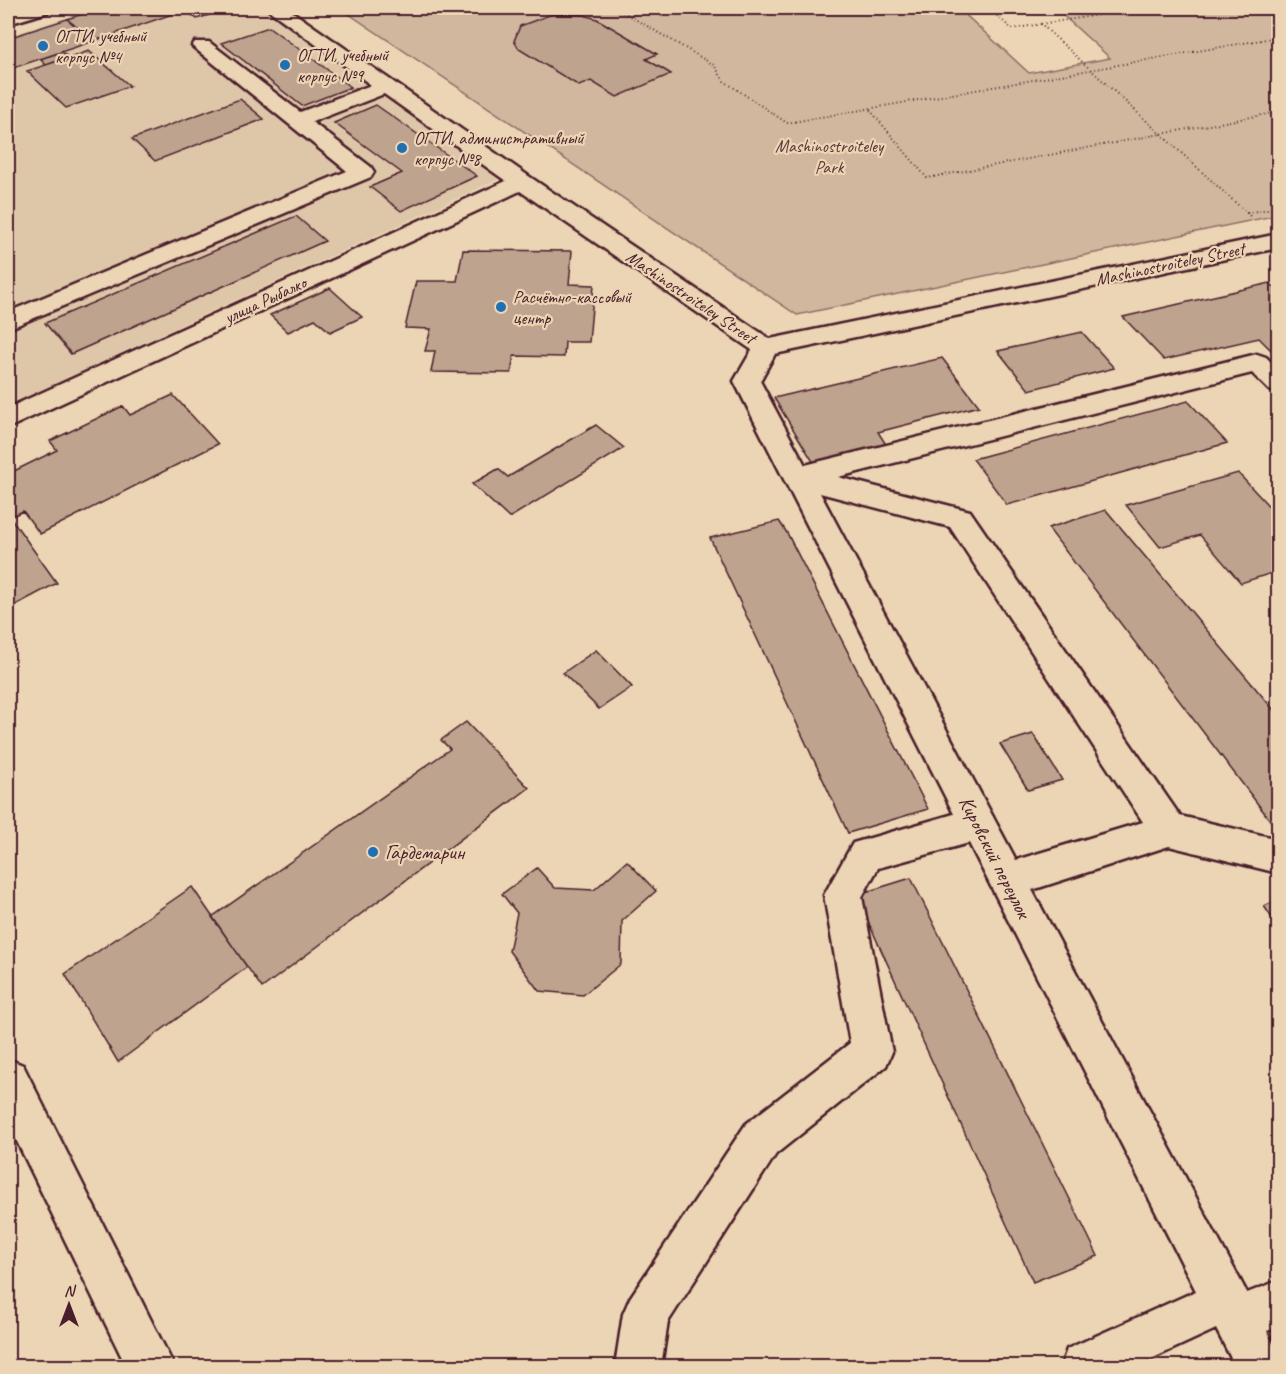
<svg xmlns="http://www.w3.org/2000/svg" width="1286" height="1374" font-family="Caveat,sans-serif">
  <style>
    .built { fill: #dec6a9 }
    .green { fill: #d0b79e; stroke: #8d6b64; stroke-width: 1.5 }
    .building { fill: #bea38e; stroke: #4a1f2b; stroke-width: 1.5 }
    .lines { fill: none; stroke-linecap: round; stroke-linejoin: round }
    .minor-casing { stroke: #4a1f2b; stroke-width: 5 }
    .major-casing { stroke: #4a1f2b; stroke-width: 5 }
    .path { stroke: #4a1f2b; stroke-width: 2; stroke-dasharray: 1 3; stroke-linecap: butt }
    .minor { fill: #ebd5b4; fill-rule: evenodd }
    .major { fill: #ebd5b4; fill-rule: evenodd }
    .poi-dot { fill: #1f6fb2; stroke: #ebd5b4; stroke-width: 2 }
    .labels { text-anchor: middle; dominant-baseline: central; stroke-width: 4.5; stroke-linejoin: round; paint-order: stroke }
    .far-poi-label { font-size: 18px; fill: #4a1f2b; stroke: #ebd5b4; text-anchor: start }
    .far-park-label { font-size: 18px; fill: #5e363c; stroke: #ebd5b4 }
    .far-street-label { font-size: 18px; fill: #4a1f2b; stroke: #ebd5b4 }
    .poi-label { font-size: 21px; fill: #4a1f2b; stroke: #ebd5b4; text-anchor: start }
    .street-label { font-size: 21px; fill: #4a1f2b; stroke: #ebd5b4 }
  </style>
  <rect width="100%" height="100%" fill="#ebd5b4"/>
  <filter id="ink" filterUnits="userSpaceOnUse"><feTurbulence type="fractalNoise" baseFrequency=".0167" numOctaves="2"/><feDisplacementMap in="SourceGraphic" scale="12" xChannelSelector="R" yChannelSelector="G"/><feConvolveMatrix kernelMatrix="1 2 1 2 8 2 1 2 1" color-interpolation-filters="sRGB"/></filter>
  <g filter="url(#ink)">
    <path class="built" d="M 96,8 L 266,8 L 503,177 L 8,405 L 8,36 Z"/>
    <path class="green" d="M 340,8 L 958,8 L 1029,73 L 1110,58 L 1055,8 L 1278,8 L 1278,215 L 797,315 Z"/>
    <path class="building" d="M 101,8 L 231,8 L 197,19 L 184,10 L 94,41 L 67,19 Z
      M 552,14 L 584,15 L 597,19 L 657,54 L 646,59 L 671,74 L 617,97 L 591,81 L 579,86 L 519,49 L 514,41 L 520,26 Z
      M 67,19 L 94,41 L 10,69 L 8,67 L 8,38 Z
      M 269,27 L 351,87 L 302,106 L 221,43 Z
      M 89,51 L 130,86 L 66,108 L 27,71 Z
      M 62,52 L 68,57 L 46,65 L 40,59 Z
      M 240,99 L 264,119 L 155,161 L 132,139 Z
      M 376,105 L 477,176 L 401,211 L 370,187 L 402,173 L 334,123 Z
      M 296,216 L 325,241 L 71,354 L 45,323 Z
      M 463,250 L 572,251 L 569,284 L 594,285 L 589,342 L 565,342 L 564,357 L 514,356 L 511,373 L 431,372 L 435,351 L 425,351 L 431,329 L 405,328 L 416,281 L 457,281 Z
      M 1270,283 L 1278,291 L 1278,352 L 1274,353 L 1259,338 L 1164,360 L 1123,317 Z
      M 330,288 L 362,317 L 330,332 L 315,319 L 288,332 L 270,315 Z
      M 1082,332 L 1114,368 L 1029,390 L 998,351 Z
      M 942,358 L 979,406 L 878,432 L 887,446 L 815,465 L 774,398 Z
      M 173,395 L 218,444 L 40,534 L 23,511 L 10,517 L 57,583 L 8,609 L 8,483 L 10,482 L 8,474 L 57,450 L 50,441 L 123,406 L 130,415 Z
      M 1188,401 L 1227,443 L 1007,505 L 973,459 Z
      M 596,425 L 624,448 L 509,518 L 472,484 L 498,469 L 508,477 Z
      M 1238,473 L 1278,516 L 1278,571 L 1241,583 L 1200,535 L 1160,547 L 1126,505 Z
      M 1106,510 L 1278,715 L 1278,822 L 1273,824 L 1048,528 Z
      M 779,521 L 787,533 L 928,809 L 848,833 L 710,538 Z
      M 596,650 L 632,687 L 599,709 L 563,673 Z
      M 466,722 L 529,788 L 262,988 L 212,917 L 450,749 L 441,740 Z
      M 1033,734 L 1062,780 L 1028,790 L 1000,744 Z
      M 627,861 L 656,891 L 622,921 L 621,964 L 583,995 L 539,991 L 509,951 L 517,913 L 502,894 L 537,868 L 555,888 L 594,890 Z
      M 911,878 L 1098,1256 L 1033,1282 L 856,895 Z
      M 192,887 L 247,967 L 118,1062 L 65,974 Z
      M 1278,900 L 1278,927 L 1264,906 Z"/>
    <g class="lines">
      <g class="minor-casing">
        <path id="minor" d="M 266,8 L 287,8 L 530,177 L 770,339 L 1278,234 L 1278,248 L 775,354 L 760,381 L 805,465 L 1257,354 L 1266,357 L 1278,369 L 1278,393 L 1269,390 L 1252,373 L 838,477 L 970,511 L 1180,816 L 1278,839 L 1278,873 L 1169,846 L 1032,890 L 1247,1293 L 1278,1281 L 1278,1327 L 1267,1331 L 1278,1354 L 1278,1366 L 1235,1366 L 1216,1329 L 1136,1366 L 1061,1366 L 1067,1349 L 1196,1291 L 969,843 L 878,868 L 862,897 L 892,1052 L 886,1066 L 776,1154 L 668,1322 L 661,1366 L 615,1366 L 623,1314 L 630,1298 L 746,1124 L 850,1043 L 824,895 L 853,843 L 954,814 L 734,381 L 752,350 L 520,191 L 8,428 L 8,408 L 506,181 L 384,94 L 312,122 L 371,167 L 374,172 L 371,177 L 8,329 L 8,312 L 347,171 L 192,46 L 195,42 L 209,42 L 300,112 L 371,85 ZM 820,493 L 950,527 L 1143,822 L 1016,860 Z
          M 8,1059 L 23,1065 L 174,1366 L 126,1366 L 8,1123 Z"/>
      </g>
      <g class="major-casing">
        <path id="major" d="M 23,8 L 50,8 L 48,12 L 8,24 L 8,12 Z"/>
      </g>
      <path class="path" d="M 616,8 L 714,65 L 724,81 L 787,123 L 1278,37
        M 988,8 L 1012,29 L 1041,24 L 1251,217
        M 1041,24 L 1143,8
        M 870,110 L 927,178 L 1278,112
        M 1247,213 L 1278,207"/>
      <use href="#minor" class="minor"/>
      <use href="#major" class="major"/>
    </g>
  </g>
  <g class="poi-dot">
    <circle cx="43" cy="46" r="6"/>
    <circle cx="285" cy="65" r="6"/>
    <circle cx="402" cy="148" r="6"/>
    <circle cx="501" cy="307" r="6"/>
    <circle cx="373" cy="852" r="6"/>
  </g>
  <g class="labels">
    <g class="far-poi-label">
      <text x="55" y="36">ОГТИ, учебный<tspan x="55" dy="21">корпус №4</tspan></text>
      <text x="297" y="55">ОГТИ, учебный<tspan x="297" dy="21">корпус №9</tspan></text>
      <text x="414" y="138">ОГТИ, административный<tspan x="414" dy="21">корпус №8</tspan></text>
      <text x="513" y="297">Расчётно-кассовый<tspan x="513" dy="21">центр</tspan></text>
    </g>
    <g class="far-park-label">
      <text x="829" y="146">Mashinostroiteley<tspan x="829" dy="21">Park</tspan></text>
    </g>
    <g class="far-street-label">
      <text transform="translate(1170 264) rotate(-12)">Mashinostroiteley Street</text>
      <text transform="translate(691 297) rotate(34)">Mashinostroiteley Street</text>
      <text transform="translate(265 300) rotate(-25)">улица Рыбалко</text>
    </g>
    <g class="poi-label">
      <text x="385" y="852">Гардемарин</text>
    </g>
    <g class="street-label">
      <text transform="translate(995 857) rotate(63)">Кировский переулок</text>
    </g>
  </g>
  <rect width="1286" height="1374" fill="none" stroke="#ebd5b4" stroke-width="30"/>
  <rect x="15" y="15" width="1256" height="1344" fill="none" stroke="#4a1f2b" stroke-width="2" filter="url(#ink)"/>
  <g transform="translate(69 1305)" stroke="#ebd5b4" stroke-width="4.5" paint-order="stroke">
  <path d="M0-4.5L10 22L0 15L-10 22Z" fill="#4a1f2b"/>
  <text y="-9" font-size="16" font-weight="bold" text-anchor="middle" fill="#4a1f2b">N</text>
  </g>
</svg>
